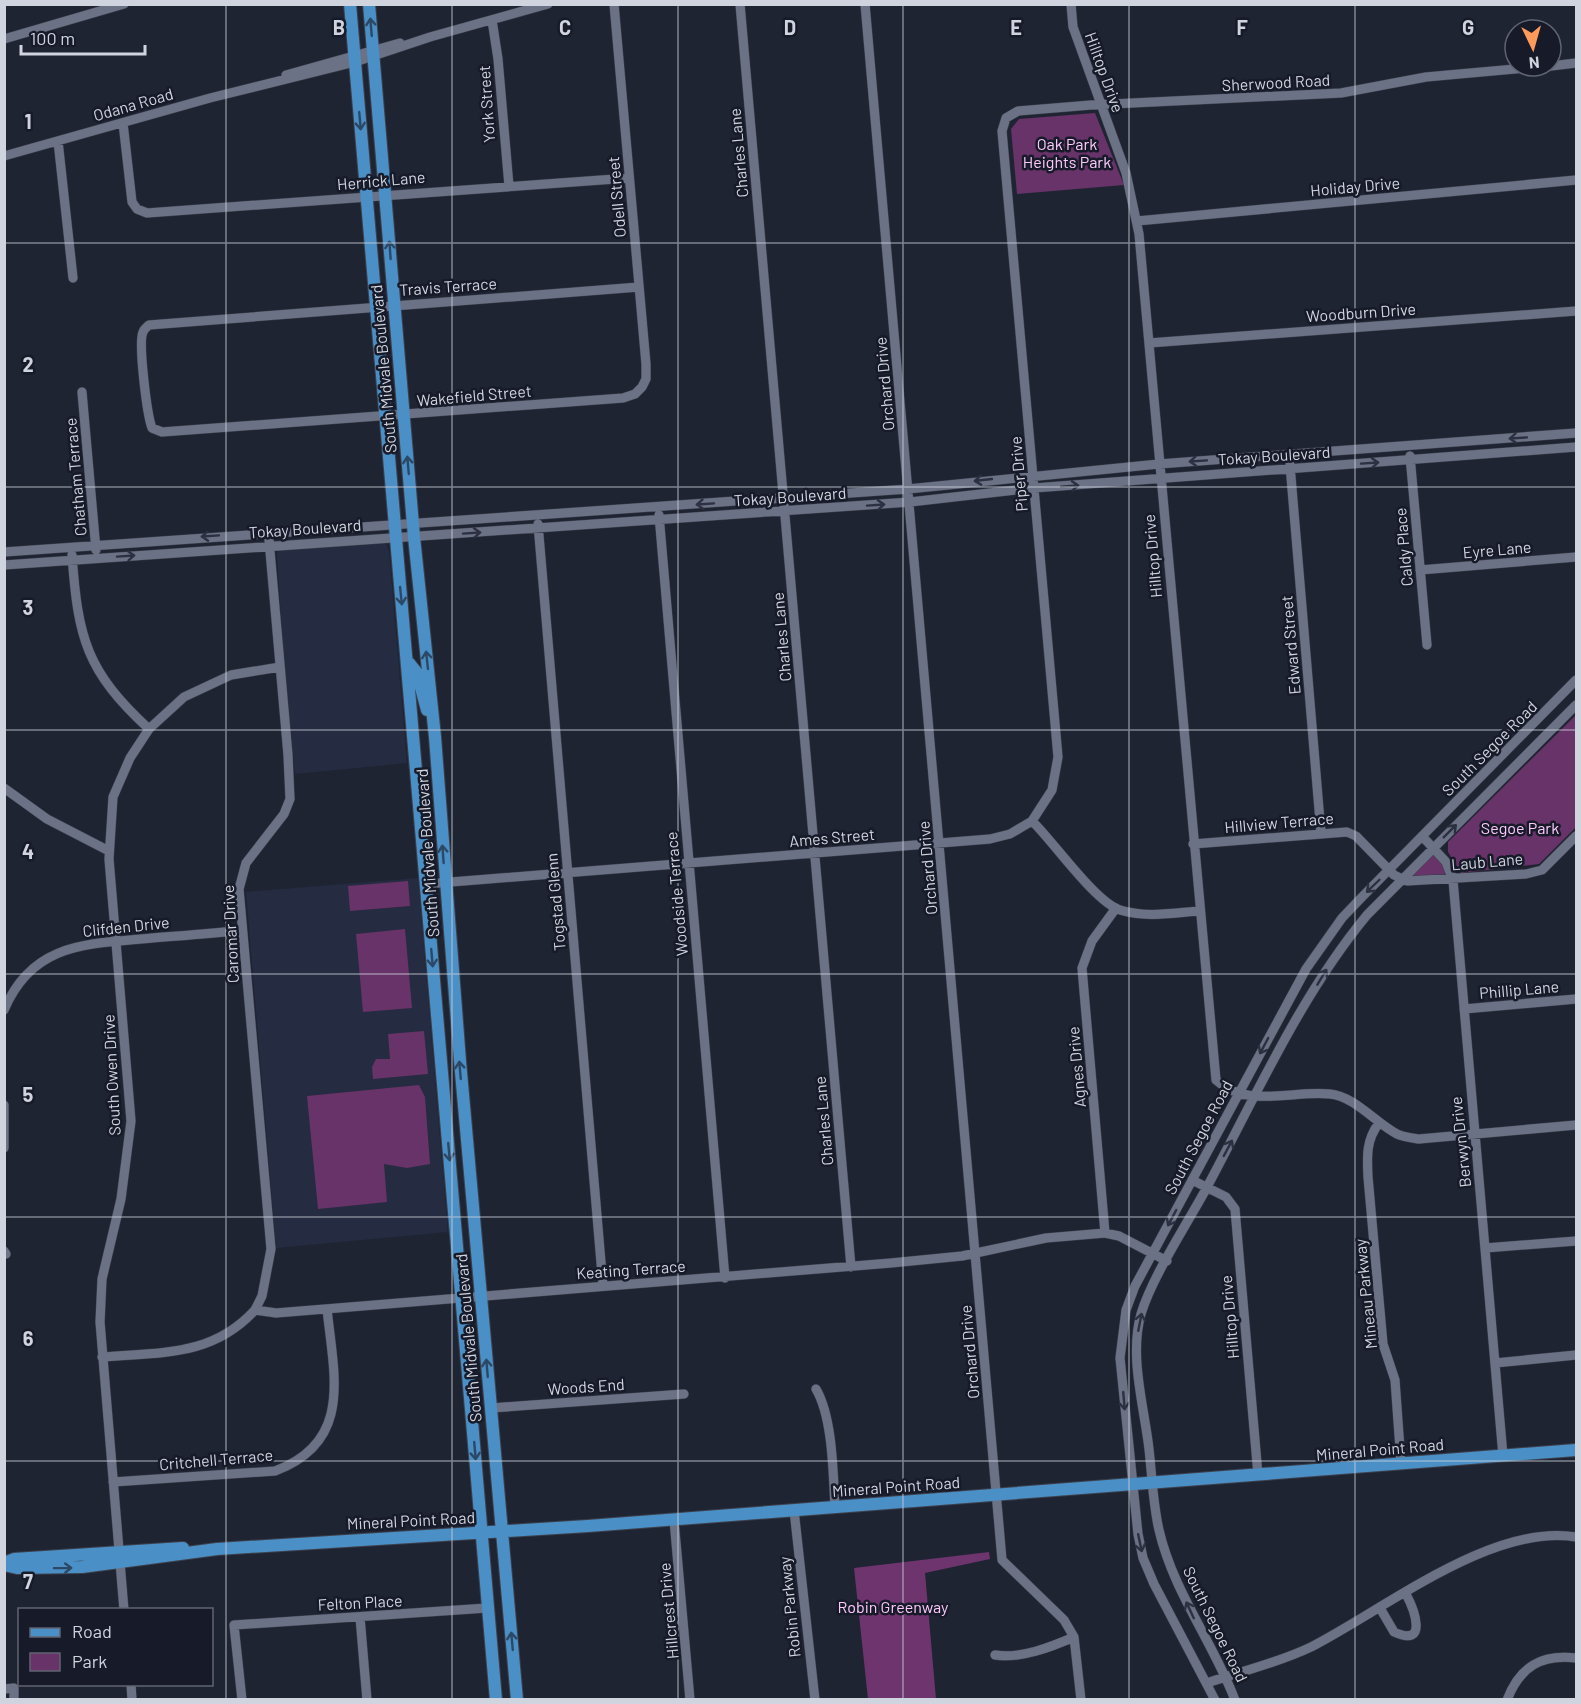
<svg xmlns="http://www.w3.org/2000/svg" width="1581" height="1704" font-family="Barlow,sans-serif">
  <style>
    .built { fill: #252b40 }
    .green { fill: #683368 }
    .forest { fill: #6e346e }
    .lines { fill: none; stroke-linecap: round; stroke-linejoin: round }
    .minor-casing { stroke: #3d414d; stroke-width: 10 }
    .major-casing { stroke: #3d414d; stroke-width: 14 }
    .minor { stroke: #6c7285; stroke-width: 9 }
    .major { stroke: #4a8fc5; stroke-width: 12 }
    .oneway { stroke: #2b4967 }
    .oneway2 { stroke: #2c3040 }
    .grid { fill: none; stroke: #d0d4de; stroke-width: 1.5; stroke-opacity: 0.55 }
    .labels { text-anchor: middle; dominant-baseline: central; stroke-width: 5; stroke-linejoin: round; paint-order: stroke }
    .street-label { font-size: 16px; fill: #d0d4de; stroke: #161a29 }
    .park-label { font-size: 16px; fill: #fecafc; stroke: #161a29 }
    .grid-label { font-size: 20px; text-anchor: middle; font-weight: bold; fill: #d0d4de; stroke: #161a29; stroke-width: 5; stroke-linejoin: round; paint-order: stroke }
  </style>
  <rect width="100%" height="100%" fill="#1f2433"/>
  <path class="built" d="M 381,543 L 386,544 L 389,551 L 407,763 L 295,774 L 283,653 L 277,553 L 279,550 Z
    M 418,878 L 448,1232 L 276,1248 L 246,892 Z"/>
  <path class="green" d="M 1095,113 L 1124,185 L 1017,194 L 1011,129 L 1019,119 Z
    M 1576,715 L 1576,827 L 1539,864 L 1461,873 L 1448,852 L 1448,842 Z
    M 1434,847 L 1453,880 L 1410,882 L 1409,874 Z
    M 408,881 L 410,906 L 350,911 L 348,886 Z
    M 405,929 L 412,1008 L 363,1012 L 356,934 Z
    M 424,1031 L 428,1074 L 373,1079 L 372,1067 L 376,1059 L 390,1059 L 388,1034 Z
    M 419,1085 L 425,1097 L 430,1164 L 407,1168 L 384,1164 L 387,1202 L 318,1209 L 307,1096 Z"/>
  <path class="forest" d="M 989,1552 L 990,1559 L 925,1573 L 936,1699 L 868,1699 L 854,1568 Z"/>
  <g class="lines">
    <g class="minor-casing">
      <path id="minor" d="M 614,4 L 646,364 L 646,379 L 642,387 L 635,394 L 623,398 L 162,432 L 152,428 C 147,415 138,343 143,332 C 144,329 147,327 149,325 L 639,287
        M 740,4 L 851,1267
        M 865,4 L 1002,1560 L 1064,1620 L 1074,1637 L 1081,1700
        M 1071,4 L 1073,27 L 1126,173 L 1139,234 L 1216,1080 C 1247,1109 1292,1090 1330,1094 C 1354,1096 1376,1123 1397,1134 C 1403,1137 1412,1138 1419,1139 L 1576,1125
        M 492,20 L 498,59 L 509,186
        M 4,39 L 124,4
        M 1551,66 L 1576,63
        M 286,75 L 400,43
        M 123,123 L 132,202 L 137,209 L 147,213 L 629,178
        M 58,141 L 73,278
        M 4,156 L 210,98 L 355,62 L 430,37 L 548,4
        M 1137,221 L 1576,180
        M 1149,343 L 1576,311
        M 82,392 L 96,550
        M 1410,456 L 1427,645
        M 1290,465 L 1321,833
        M 659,515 L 725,1278
        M 538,524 L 603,1286
        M 4,552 L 908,489 L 1159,464 L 1576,433
        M 72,555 C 78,638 86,671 149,729
        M 4,565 L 910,502 L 1034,488 L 1576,447
        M 1420,570 L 1576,557
        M 4,788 L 47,819 L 109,851
        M 1032,821 L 1052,790 L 1058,757 L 1002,131 L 1006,118 L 1018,111 L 1091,105 L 1341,93 L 1426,77 L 1548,66
        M 1422,836 L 1446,862 L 1453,880 L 1503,1456
        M 1193,844 L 1347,832 L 1356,836 L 1394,875 L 1407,881 L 1526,874 L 1542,870 L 1576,836
        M 426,884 L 990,839 L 1010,834 L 1032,821 C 1053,841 1095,902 1120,910 C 1146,918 1173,913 1199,911
        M 1464,1009 L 1576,999
        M 4,1010 C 31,946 81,944 141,939 C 175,936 209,934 242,930
        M 4,1105 L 4,1148
        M 1379,1123 C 1366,1140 1367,1156 1368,1177 L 1383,1344 L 1395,1380 L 1401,1463
        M 1192,1180 L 1226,1197 L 1235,1209 L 1258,1475
        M 1105,1233 L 1082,968 L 1092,941 L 1116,908
        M 1485,1248 L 1576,1241
        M 4,1251 L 6,1254
        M 255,1310 L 262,1296 L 271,1249 L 239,889 L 246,863 L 284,814 L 290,799 L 288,755 L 269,540
        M 102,1357 C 161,1352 212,1357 255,1310 L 276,1313 L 891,1263 L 962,1256 L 1046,1238 L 1105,1233 L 1119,1236 L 1167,1261
        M 1495,1363 L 1576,1355
        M 816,1389 C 833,1418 833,1474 835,1507
        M 491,1408 L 684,1394
        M 113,1482 L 275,1471 C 353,1442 334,1376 327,1309
        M 794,1510 L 815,1700
        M 674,1520 L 690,1700
        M 1380,1608 L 1394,1632 C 1429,1648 1414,1609 1406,1594
        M 124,1610 L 100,1322 L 102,1279 L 121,1199 L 131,1121 L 109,859 L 113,797 L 130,758 L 149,729 L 184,697 L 231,675 L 280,667
        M 360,1617 L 367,1700
        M 995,1655 C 1021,1659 1051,1647 1074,1637
        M 1207,1683 C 1242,1671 1278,1663 1311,1647 C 1385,1609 1492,1523 1576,1537
        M 131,1684 L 132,1700
        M 4,1689 L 14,1688 L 14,1700
        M 242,1700 L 234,1625 L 487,1608
        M 1215,1700 L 1154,1584 L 1143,1558 L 1138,1534 L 1120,1358 L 1126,1310 L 1135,1286 L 1306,969 L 1342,918 L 1362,897 L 1576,680
        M 1235,1700 C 1213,1642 1173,1591 1159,1530 C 1153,1504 1152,1476 1149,1449 C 1144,1406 1129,1356 1141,1314 C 1152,1277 1187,1224 1206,1189 C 1256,1096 1300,996 1367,915 L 1576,705
        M 1507,1700 C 1520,1666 1542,1654 1576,1658"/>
    </g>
    <g class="major-casing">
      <path id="major" d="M 350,4 L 496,1700
        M 369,4 L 414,537 L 435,737 L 460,1061 L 517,1700
        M 409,663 L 417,673 L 427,710
        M 4,1563 L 14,1559 L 183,1548
        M 4,1565 L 17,1568 L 82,1567 L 217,1549 L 588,1526 L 1576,1450"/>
    </g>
    <use href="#minor" class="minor"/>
    <use href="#major" class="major"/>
  </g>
  <defs><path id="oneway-shaft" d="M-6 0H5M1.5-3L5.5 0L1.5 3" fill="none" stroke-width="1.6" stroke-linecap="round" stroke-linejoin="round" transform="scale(1.5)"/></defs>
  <g class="oneway">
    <use href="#oneway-shaft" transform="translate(371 27) rotate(-95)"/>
    <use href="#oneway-shaft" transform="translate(360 121) rotate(85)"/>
    <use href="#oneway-shaft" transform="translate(390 250) rotate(-94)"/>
    <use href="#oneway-shaft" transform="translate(408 465) rotate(-95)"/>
    <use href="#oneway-shaft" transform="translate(401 596) rotate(84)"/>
    <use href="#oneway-shaft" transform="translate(427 660) rotate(-96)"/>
    <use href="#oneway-shaft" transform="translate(443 854) rotate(-94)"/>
    <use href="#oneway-shaft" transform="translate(432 958) rotate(85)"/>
    <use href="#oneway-shaft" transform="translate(460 1070) rotate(-95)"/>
    <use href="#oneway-shaft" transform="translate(449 1152) rotate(85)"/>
    <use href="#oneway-shaft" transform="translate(487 1368) rotate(-95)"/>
    <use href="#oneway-shaft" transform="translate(475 1451) rotate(85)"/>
    <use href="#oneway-shaft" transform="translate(63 1568) rotate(-1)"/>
    <use href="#oneway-shaft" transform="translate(512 1641) rotate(-95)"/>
  </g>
  <g class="oneway2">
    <use href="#oneway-shaft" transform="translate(1518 438) rotate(176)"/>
    <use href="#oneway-shaft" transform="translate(1198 461) rotate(176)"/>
    <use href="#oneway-shaft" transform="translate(1370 463) rotate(-4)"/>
    <use href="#oneway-shaft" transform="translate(983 480) rotate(174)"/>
    <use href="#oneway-shaft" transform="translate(1070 486) rotate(-4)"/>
    <use href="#oneway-shaft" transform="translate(705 504) rotate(176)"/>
    <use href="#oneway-shaft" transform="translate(876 505) rotate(-4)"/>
    <use href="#oneway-shaft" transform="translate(472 533) rotate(-4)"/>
    <use href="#oneway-shaft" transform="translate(210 536) rotate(176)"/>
    <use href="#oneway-shaft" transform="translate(126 556) rotate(-4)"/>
    <use href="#oneway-shaft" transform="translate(1450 831) rotate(-45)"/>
    <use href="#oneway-shaft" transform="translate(1373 886) rotate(136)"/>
    <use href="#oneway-shaft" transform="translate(1322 977) rotate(-59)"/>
    <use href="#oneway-shaft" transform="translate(1264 1046) rotate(118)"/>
    <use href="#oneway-shaft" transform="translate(1228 1148) rotate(-62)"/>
    <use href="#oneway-shaft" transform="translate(1172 1218) rotate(118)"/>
    <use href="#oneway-shaft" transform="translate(1140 1322) rotate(-79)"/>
    <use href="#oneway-shaft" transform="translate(1124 1401) rotate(85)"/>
    <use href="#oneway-shaft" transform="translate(1140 1543) rotate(78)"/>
    <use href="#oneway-shaft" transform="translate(1190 1610) rotate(-115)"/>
  </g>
  <path class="grid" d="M 226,4 L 226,1700M 452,4 L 452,1700M 678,4 L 678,1700M 903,4 L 903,1700M 1129,4 L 1129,1700M 1355,4 L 1355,1700M 4,243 L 1576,243M 4,487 L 1576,487M 4,730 L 1576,730M 4,974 L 1576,974M 4,1217 L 1576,1217M 4,1461 L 1576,1461"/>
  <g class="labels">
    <g class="street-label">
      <text transform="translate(1105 72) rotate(70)">Hilltop Drive</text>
      <text transform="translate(1276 82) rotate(-3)">Sherwood Road</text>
      <text transform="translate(133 104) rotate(-16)">Odana Road</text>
      <text transform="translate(486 104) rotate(-94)">York Street</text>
      <text transform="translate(738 153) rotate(-95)">Charles Lane</text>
      <text transform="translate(381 180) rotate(-5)">Herrick Lane</text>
      <text transform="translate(1355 186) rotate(-5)">Holiday Drive</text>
      <text transform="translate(616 197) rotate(-95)">Odell Street</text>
      <text transform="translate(448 286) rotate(-4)">Travis Terrace</text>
      <text transform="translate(1361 312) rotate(-4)">Woodburn Drive</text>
      <text transform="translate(383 369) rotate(-95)">South Midvale Boulevard</text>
      <text transform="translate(884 384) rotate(-95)">Orchard Drive</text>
      <text transform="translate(474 395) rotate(-5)">Wakefield Street</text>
      <text transform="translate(1274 455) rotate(-4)">Tokay Boulevard</text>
      <text transform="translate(1018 474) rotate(-95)">Piper Drive</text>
      <text transform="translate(75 477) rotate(-95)">Chatham Terrace</text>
      <text transform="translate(790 496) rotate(-4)">Tokay Boulevard</text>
      <text transform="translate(305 528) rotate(-4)">Tokay Boulevard</text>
      <text transform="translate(1403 547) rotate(-95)">Caldy Place</text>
      <text transform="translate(1497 549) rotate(-5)">Eyre Lane</text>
      <text transform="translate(1152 556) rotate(-95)">Hilltop Drive</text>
      <text transform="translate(781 637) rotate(-95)">Charles Lane</text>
      <text transform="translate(1290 645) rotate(-95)">Edward Street</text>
      <text transform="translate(1489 748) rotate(-45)">South Segoe Road</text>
      <text transform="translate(1279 822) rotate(-5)">Hillview Terrace</text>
      <text transform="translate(832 837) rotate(-5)">Ames Street</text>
      <text transform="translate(427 853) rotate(-94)">South Midvale Boulevard</text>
      <text transform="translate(1487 861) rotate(-5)">Laub Lane</text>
      <text transform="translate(927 868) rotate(-95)">Orchard Drive</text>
      <text transform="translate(676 894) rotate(-95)">Woodside Terrace</text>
      <text transform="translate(555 902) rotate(-95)">Togstad Glenn</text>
      <text transform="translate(126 926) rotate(-6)">Clifden Drive</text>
      <text transform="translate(230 934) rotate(-93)">Caromar Drive</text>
      <text transform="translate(1519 989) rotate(-5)">Phillip Lane</text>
      <text transform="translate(1076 1067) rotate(-95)">Agnes Drive</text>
      <text transform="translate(111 1075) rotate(-93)">South Owen Drive</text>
      <text transform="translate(823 1121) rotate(-95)">Charles Lane</text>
      <text transform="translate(1198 1137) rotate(-62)">South Segoe Road</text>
      <text transform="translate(1460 1142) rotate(-96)">Berwyn Drive</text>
      <text transform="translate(631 1269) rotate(-4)">Keating Terrace</text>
      <text transform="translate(1365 1294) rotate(-96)">Mineau Parkway</text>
      <text transform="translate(1229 1317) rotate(-95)">Hilltop Drive</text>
      <text transform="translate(468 1338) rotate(-95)">South Midvale Boulevard</text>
      <text transform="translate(969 1352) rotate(-95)">Orchard Drive</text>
      <text transform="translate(586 1386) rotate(-4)">Woods End</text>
      <text transform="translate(1380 1449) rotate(-5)">Mineral Point Road</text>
      <text transform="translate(216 1459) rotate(-5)">Critchell Terrace</text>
      <text transform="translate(896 1486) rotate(-4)">Mineral Point Road</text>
      <text transform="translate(411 1520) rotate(-3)">Mineral Point Road</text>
      <text transform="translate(360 1602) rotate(-3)">Felton Place</text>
      <text transform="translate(789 1607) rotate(-96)">Robin Parkway</text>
      <text transform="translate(668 1611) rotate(-95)">Hillcrest Drive</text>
      <text transform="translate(1216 1624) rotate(64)">South Segoe Road</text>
    </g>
    <g class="park-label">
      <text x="1067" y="143">Oak Park<tspan x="1067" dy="18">Heights Park</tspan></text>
      <text x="1520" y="827">Segoe Park</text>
      <text x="893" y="1606">Robin Greenway</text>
    </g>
  </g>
  <g class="grid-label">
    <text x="339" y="35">B</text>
    <text x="565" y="35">C</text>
    <text x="790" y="35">D</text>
    <text x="1016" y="35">E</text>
    <text x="1242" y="35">F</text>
    <text x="1468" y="35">G</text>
    <text x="28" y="129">1</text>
    <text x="28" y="372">2</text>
    <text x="28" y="615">3</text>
    <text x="28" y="859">4</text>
    <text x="28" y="1102">5</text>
    <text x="28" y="1346">6</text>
    <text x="28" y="1589">7</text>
  </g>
  <rect width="1581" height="1704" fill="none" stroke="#d0d4de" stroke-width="12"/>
  <rect x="18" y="1608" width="195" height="78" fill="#161a29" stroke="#606471" stroke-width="1.5"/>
  <rect x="30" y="1628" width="30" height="9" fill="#4a8fc5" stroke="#606471" stroke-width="1.5"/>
  <text x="72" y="1638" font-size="18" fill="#d0d4de">Road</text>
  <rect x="30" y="1653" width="30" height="18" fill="#683368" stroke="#606471" stroke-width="1.5"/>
  <text x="72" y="1668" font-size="18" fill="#d0d4de">Park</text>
  <g transform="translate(1533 48) rotate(175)"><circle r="28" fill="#161a29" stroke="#606471" stroke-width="1.5"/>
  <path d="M0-4.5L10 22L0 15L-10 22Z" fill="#ff9b5a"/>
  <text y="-9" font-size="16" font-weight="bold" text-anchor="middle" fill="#d0d4de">N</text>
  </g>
  <path d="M21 45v9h124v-9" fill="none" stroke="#d0d4de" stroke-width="3"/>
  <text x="30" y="45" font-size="18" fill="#d0d4de" stroke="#161a29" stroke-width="4.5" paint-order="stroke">100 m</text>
</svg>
